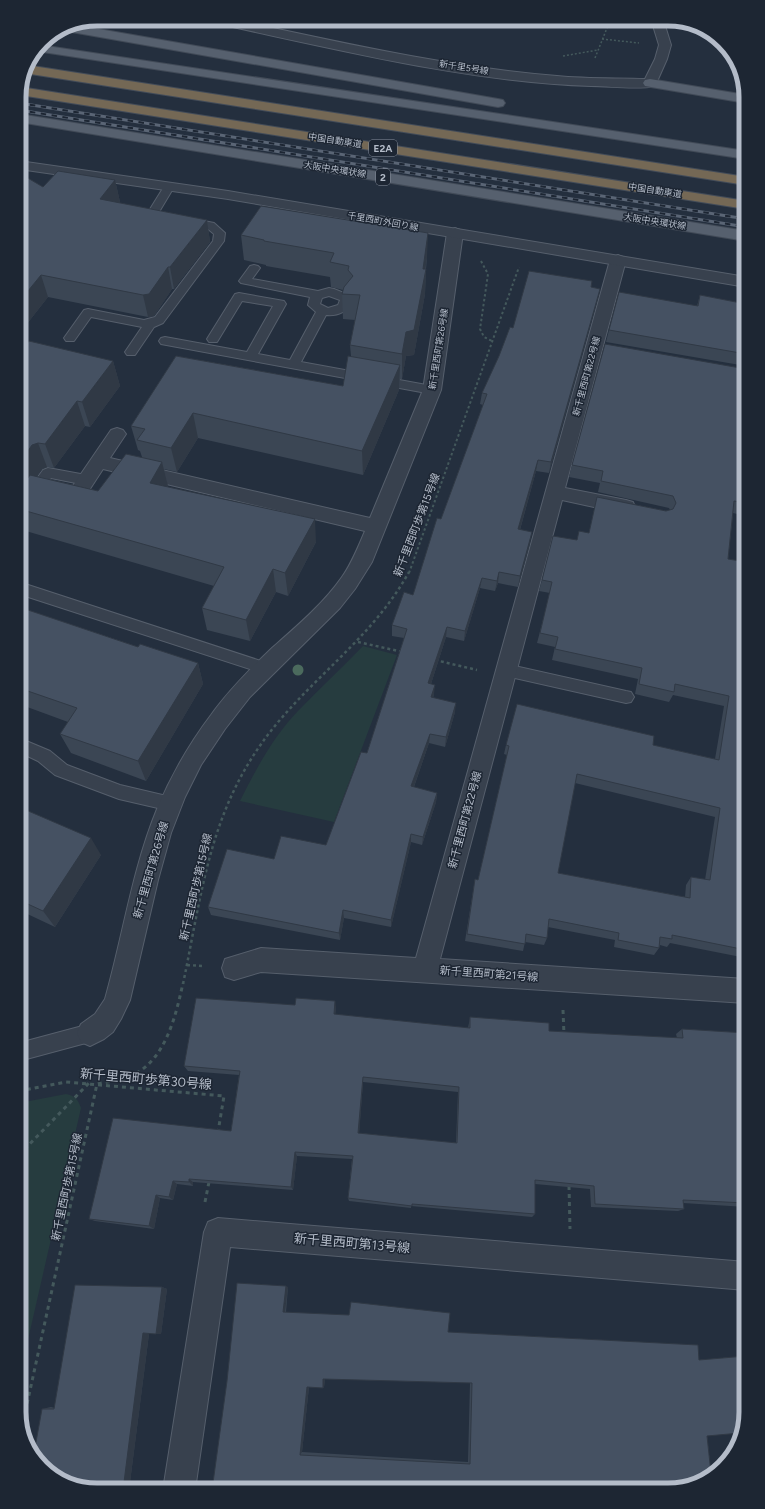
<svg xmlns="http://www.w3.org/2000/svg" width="765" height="1509" font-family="Figtree,'Noto Sans JP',sans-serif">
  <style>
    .green { fill: #263c3f }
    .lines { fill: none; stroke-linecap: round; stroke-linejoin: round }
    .service-casing { stroke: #565f6c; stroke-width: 2 }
    .minor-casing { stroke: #565f6c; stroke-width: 2 }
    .tertiary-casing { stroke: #565f6c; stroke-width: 2 }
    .primary-casing { stroke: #414a57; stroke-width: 2 }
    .motorway-casing { stroke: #434c59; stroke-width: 2 }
    .path-far3 { stroke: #44595c; stroke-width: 1.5; stroke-dasharray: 2 2; stroke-linecap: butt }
    .path-far2 { stroke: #44595c; stroke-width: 2; stroke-dasharray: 2.5 2.5; stroke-linecap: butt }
    .path-far1 { stroke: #44595c; stroke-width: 2.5; stroke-dasharray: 3 3; stroke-linecap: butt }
    .path { stroke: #44595c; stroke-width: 3; stroke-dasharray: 4 4; stroke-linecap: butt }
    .service { fill: #38414e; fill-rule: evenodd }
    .minor { fill: #38414e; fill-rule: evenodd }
    .tertiary { fill: #38414e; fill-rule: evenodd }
    .primary { fill: #56606e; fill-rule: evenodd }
    .motorway { fill: #746855; fill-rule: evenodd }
    .rail-casing { stroke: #5a6575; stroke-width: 3 }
    .rail { stroke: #1d2633; stroke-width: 2; stroke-dasharray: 5.5; stroke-linecap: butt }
    .tree { fill: #4b6a5d }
    .wall { fill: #3b4654; fill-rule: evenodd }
    .shaded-wall { fill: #303945 }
    .building { fill: #455162; stroke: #303945; fill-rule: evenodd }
    .labels { text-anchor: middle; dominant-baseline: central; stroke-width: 3; stroke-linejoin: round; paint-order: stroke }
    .far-street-label { font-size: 9px; fill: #b4bcc9; stroke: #1d2633 }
    .shield { fill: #1d2633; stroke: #878f9c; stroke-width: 1 }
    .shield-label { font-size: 10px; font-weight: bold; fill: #b4bcc9 }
    .street-label { font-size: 11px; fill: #b4bcc9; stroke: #1d2633 }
    .near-street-label { font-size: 13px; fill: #b4bcc9; stroke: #1d2633 }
    .rim { fill: none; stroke: #b4bcc9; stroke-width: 5 }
  </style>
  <rect width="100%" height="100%" fill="#242f3e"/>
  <path class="green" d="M 363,646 L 397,655 L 334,822 L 240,801 C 256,769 273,737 298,711 C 319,689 342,668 363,646 Z
    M 66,1094 C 75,1096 78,1099 81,1108 L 19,1379 L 19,1103 Z"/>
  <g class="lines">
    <g class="service-casing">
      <path id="service" d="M 169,184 L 174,187 L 159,212 L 214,223 L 225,233 L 224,241 L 163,323 L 154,327 L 135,355 L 127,355 L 125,352 L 142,327 L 91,317 L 74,341 L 66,341 L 64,338 L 84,310 L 88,309 L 144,320 L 155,317 L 213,241 L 214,234 L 207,228 L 148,216 L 147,214 L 165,185 Z
        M 254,265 L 258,266 L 260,268 L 252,279 L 318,291 L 329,288 L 334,289 L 344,293 L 352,300 C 347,312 339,316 326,315 L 301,362 L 432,386 L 436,387 L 438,390 L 436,393 L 432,394 L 161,344 L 159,341 L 161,338 L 165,337 L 247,352 L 273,306 L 242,301 L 217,342 L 209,342 L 207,339 L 235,294 L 239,293 L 284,301 L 286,304 L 258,354 L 290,360 L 316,312 L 308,305 L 310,297 L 241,283 L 239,281 L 250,266 ZM 329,296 L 340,300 L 338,305 L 328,308 L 320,304 L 322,298 Z
        M 48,468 L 86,475 L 91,477 L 93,480 L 91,483 L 86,485 L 51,478 C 45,487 39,502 27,498 L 25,495 L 27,492 L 43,470 Z
        M 19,582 L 270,664 L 273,668 L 270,672 L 265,674 L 19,594 Z
        M 506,664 L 626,691 L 631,692 L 634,697 L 631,702 L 626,703 L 506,676 L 501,674 L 498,670 L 501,666 Z
        M 19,738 L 50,751 L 67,765 L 120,785 L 171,797 L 177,799 L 179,804 L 177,809 L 171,811 L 119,799 L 55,775 L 38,761 L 19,752 Z
        M 90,1024 L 97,1026 L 99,1033 L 97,1040 L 19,1061 L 19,1043 Z"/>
    </g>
    <g class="minor-casing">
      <path id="minor" d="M 455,228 L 460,230 L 463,233 L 441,390 L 372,562 L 355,589 L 340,608 L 250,697 L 225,729 L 201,765 L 185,797 L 171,833 L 158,880 L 130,1000 L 121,1019 L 113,1032 L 104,1039 L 90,1046 L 81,1042 L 77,1033 L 81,1024 L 95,1014 L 105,999 C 123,936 132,870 157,809 C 171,776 189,744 211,715 C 229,690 250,669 272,648 C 297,626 323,604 342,577 C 352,563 358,547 365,531 L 103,469 L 86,495 L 79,497 L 72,495 L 70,490 L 111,430 L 117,428 L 123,430 L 126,434 L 110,458 L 370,518 L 423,390 L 447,233 L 450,230 Z
        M 618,255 L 623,257 L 626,260 L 565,488 L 626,500 L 633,502 L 635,507 L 633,512 L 626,514 L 562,500 L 440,959 L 746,979 L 746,1003 L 261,972 L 234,980 L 225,977 L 222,968 L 225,959 L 261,948 L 416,958 L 610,260 L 613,257 Z
        M 218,1218 L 746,1262 L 746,1290 L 230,1247 L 195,1490 L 163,1490 L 204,1232 L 208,1222 Z"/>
    </g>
    <g class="tertiary-casing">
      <path id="tertiary" d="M 208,19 L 231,19 C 339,42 447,67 557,76 C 587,79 616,78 645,79 L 655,59 L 659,45 L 651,19 L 663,19 L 671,45 L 667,59 L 655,86 C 638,90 609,86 591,86 C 467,82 336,49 214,23 L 210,22 Z
        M 19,161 L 228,191 L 746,277 L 746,287 L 228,199 L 19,169 Z"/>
    </g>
    <g class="primary-casing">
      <path id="primary" d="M 70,24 L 498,99 L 503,100 L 505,103 L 503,106 L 498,107 L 60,30 Z
        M 40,45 L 746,151 L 746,159 L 36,51 Z
        M 650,79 L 746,95 L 746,103 L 645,86 L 643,83 L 645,80 Z
        M 19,114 L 746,231 L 746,241 L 19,122 Z"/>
    </g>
    <g class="motorway-casing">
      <path id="motorway" d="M 26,65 L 746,177 L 746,185 L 24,73 Z
        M 20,87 L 746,201 L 746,209 L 20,95 Z"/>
    </g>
    <path class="path-far3" d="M 602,39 L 639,43
      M 563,56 L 598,50
      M 595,58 L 607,28 L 608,19"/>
    <path class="path-far2" d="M 481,261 L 488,274 L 480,329 L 484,337 L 492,341
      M 409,573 L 519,267"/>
    <path class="path-far1" d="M 358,642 L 403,652
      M 435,660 L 477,670
      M 187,965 L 203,966
      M 183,984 C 203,888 210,806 274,727 C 319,672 374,635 409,572"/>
    <path class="path" d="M 563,1010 L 564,1035
      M 19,1091 L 66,1082 L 224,1096 L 218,1132
      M 19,1155 L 89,1083
      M 569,1186 L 570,1229
      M 205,1202 L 209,1182
      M 22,1427 L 97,1084 C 109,1081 122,1081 133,1075 C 166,1059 176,1015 183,983"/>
    <use href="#service" class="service"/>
    <use href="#minor" class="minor"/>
    <use href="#tertiary" class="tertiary"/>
    <use href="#primary" class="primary"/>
    <use href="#motorway" class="motorway"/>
    <g class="rail-casing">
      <path id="rail" d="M 19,103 L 746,219
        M 19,110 L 746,227"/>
    </g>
    <use href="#rail" class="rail"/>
  </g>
  <circle class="tree" cx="298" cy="670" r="5.5"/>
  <path class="wall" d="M 19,175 L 43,187 L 115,180 L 120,202 L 119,203 L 207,220 L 210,242 L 174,289 L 172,289 L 154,316 L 148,317 L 48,297 L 19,334 Z
    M 241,235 L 427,258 L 426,269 L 425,294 L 414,355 L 406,356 L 402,379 L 400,379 L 399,390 L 363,475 L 198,438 L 177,472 L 164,469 L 168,487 L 316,542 L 288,596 L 276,592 L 250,641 L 207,630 L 202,608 L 214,586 L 19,529 L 19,341 L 23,348 L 113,361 L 120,386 L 90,427 L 85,426 L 54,468 L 47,467 L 42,469 L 37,476 L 98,491 L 142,457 L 140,451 L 138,450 L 131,426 L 176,356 L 343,386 L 351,356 L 350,345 L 355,320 L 343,319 L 342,294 L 343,290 L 331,287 L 330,277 L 266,266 L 266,265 L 244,260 Z
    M 591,287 L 600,289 L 597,301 L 549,473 L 536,471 L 520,530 L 530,543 L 518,587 L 498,583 L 495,591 L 480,588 L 464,641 L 446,637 L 431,684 L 434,694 L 433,698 L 455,712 L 445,747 L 429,743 L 414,787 L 437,793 L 436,802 L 422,845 L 411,842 L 391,927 L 344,918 L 340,940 L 211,915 L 208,907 L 274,859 L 326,845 L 367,753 L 404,638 L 392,636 L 392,625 L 413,595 L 483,405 L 480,404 L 482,393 L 513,328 Z
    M 700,295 L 746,304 L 746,366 L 606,342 L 609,330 L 697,306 Z
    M 746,369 L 746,516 L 733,513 L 728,559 L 746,562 L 746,958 L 670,943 L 667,947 L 660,945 L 659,948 L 654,955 L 614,947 L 615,940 L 548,927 L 547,938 L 544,945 L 525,942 L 523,951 L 465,941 L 475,879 L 478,880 L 507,755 L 504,754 L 506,745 L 653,745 L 715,759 L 724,706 L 673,695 L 669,702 L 635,694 L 638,679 L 552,660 L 555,647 L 537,643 L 550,593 L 539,591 L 542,580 L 577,540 L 589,533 L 597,497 L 666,511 L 670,510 L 669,508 L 598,492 L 600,483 L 569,477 L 572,465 ZM 575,783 L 715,817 L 705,880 L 691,877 L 686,885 L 685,897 L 558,873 Z
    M 19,607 L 138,647 L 198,663 L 203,684 L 146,781 L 71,753 L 60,734 L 68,722 L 19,704 Z
    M 19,807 L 101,855 L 55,927 L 21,911 L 19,914 Z
    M 336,1007 L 335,1015 L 468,1028 L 469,1023 L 470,1017 L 549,1031 L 677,1038 L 676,1034 L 682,1029 L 746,1033 L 746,1207 L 683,1203 L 684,1209 L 678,1211 L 591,1207 L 590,1189 L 535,1184 L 535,1214 L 532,1217 L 411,1206 L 411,1208 L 349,1201 L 348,1198 L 352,1159 L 297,1156 L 293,1190 L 193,1182 L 193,1186 L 177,1184 L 173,1200 L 160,1198 L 154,1229 L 95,1221 L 89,1219 L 231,1131 L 239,1075 L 188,1071 L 184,1066 ZM 363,1082 L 458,1092 L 456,1143 L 359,1133 Z
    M 162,1287 L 167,1289 L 161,1334 L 149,1334 L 129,1490 L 92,1490 L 42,1409 L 51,1407 L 55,1408 Z
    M 288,1287 L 286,1312 L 448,1332 L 699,1360 L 746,1356 L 746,1412 L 707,1436 L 711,1473 L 212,1490 ZM 325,1379 L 470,1383 L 468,1462 L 302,1452 L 309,1387 L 323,1388 L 324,1387 Z"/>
  <path class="shaded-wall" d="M 115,180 L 120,202 L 105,221 L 100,199 Z
    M 207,220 L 210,242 L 174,289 L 170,267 Z
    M 428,233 L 427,258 L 423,284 L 426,269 L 425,294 L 414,355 L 406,356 L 402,379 L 402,354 L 406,332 L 423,269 Z
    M 168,267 L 172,289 L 154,316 L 148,317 L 143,295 Z
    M 41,275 L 48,297 L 19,334 L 19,302 Z
    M 600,289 L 597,301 L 549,473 L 551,462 Z
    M 21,342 L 28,363 L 19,369 L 19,343 Z
    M 113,361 L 120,386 L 90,427 L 82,402 Z
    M 400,365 L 399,390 L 363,475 L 362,451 Z
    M 77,401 L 85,426 L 54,468 L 45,444 Z
    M 193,413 L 198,438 L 177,472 L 171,448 Z
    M 38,443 L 47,467 L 42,469 L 19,501 L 19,464 L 32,445 Z
    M 538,460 L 536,471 L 517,540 L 518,529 Z
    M 162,462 L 168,486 L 156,506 L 150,483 Z
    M 315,519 L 316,542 L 288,596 L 285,573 Z
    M 532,532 L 530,543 L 518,587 L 520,576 Z
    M 273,569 L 276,592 L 250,641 L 246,620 Z
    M 499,572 L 498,583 L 495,591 L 497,581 Z
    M 482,578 L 480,588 L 464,641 L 465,631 Z
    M 447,627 L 446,637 L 428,693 L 428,683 Z
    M 198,663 L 203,684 L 146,781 L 138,761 Z
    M 435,685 L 434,694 L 430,707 L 431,697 Z
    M 456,703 L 455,712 L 445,747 L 446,737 Z
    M 430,734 L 429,743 L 411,795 L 411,786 Z
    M 437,793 L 436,802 L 422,845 L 423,837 Z
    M 411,834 L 411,842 L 391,927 L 391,920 Z
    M 91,838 L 101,855 L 55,927 L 43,911 Z
    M 343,910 L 344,918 L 340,940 L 339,933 Z
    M 335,1001 L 336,1007 L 335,1020 L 334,1014 Z
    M 363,1077 L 363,1082 L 359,1137 L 358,1133 Z
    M 295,1152 L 297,1156 L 293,1190 L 291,1187 Z
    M 189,1179 L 193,1182 L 193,1186 L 189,1182 Z
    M 173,1181 L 177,1184 L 173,1200 L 169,1197 Z
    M 156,1195 L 160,1198 L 154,1229 L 149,1226 Z
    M 286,1286 L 288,1287 L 285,1312 L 283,1312 Z
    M 162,1287 L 167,1289 L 161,1334 L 156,1334 Z
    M 143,1333 L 149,1334 L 129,1490 L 123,1490 Z
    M 323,1379 L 325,1379 L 324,1387 L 323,1388 Z
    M 309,1386 L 302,1452 L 300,1455 L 307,1387 Z"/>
  <path class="building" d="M 58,171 L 115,180 L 100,199 L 207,220 L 170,267 L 168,267 L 149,294 L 143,295 L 41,275 L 19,302 L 19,175 L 21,174 L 43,187 Z
    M 261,206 L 428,233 L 423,269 L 426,269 L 414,330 L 406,332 L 402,354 L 350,345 L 360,295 L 342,294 L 344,287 L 353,276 L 348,270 L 349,266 L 330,262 L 334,253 L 264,241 L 264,240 L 241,235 Z
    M 529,271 L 592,281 L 591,287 L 600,289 L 551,462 L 538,460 L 518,529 L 532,532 L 520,576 L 499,572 L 497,581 L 482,578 L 465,631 L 447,627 L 428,683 L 435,685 L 431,697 L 456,703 L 446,737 L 430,734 L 411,786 L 437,793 L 423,837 L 411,834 L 391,920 L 343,910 L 339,933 L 208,907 L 227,849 L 274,859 L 281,836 L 326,845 L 361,752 L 367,753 L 407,629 L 392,625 L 404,592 L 413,595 L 437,518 L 441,519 L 487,394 L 482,393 L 499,356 L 510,327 L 513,328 Z
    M 619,292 L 698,306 L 700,295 L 746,304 L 746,354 L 609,330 Z
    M 29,341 L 113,361 L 82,402 L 77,401 L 45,444 L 38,443 L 32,445 L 19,464 L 19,353 Z
    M 605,344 L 746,369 L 746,503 L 734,501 L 728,559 L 746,562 L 746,950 L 672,935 L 672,939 L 660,937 L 659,948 L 618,940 L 619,933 L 549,919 L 547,938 L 526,934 L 525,944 L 467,934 L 475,879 L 478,880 L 509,746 L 506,745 L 517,704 L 654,736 L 653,745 L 719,760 L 729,696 L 675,684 L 674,692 L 639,684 L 642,668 L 555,649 L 558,637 L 540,633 L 552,582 L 542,580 L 553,536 L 577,540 L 579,531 L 589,533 L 597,497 L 666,511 L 673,509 L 676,503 L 673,496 L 601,481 L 603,471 L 572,465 ZM 577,774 L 720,808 L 710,880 L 691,877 L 690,898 L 558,873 Z
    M 176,356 L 343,386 L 348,356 L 400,365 L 362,451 L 193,413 L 171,448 L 137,440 L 145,429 L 131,426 Z
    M 126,454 L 162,462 L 150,483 L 315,519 L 285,573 L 273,569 L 246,620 L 202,608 L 224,567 L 19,509 L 19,490 L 30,475 L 98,491 Z
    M 19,607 L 138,647 L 140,644 L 198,663 L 138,761 L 60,734 L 77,708 L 19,688 Z
    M 19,807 L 91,838 L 43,911 L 19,900 Z
    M 196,998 L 295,1005 L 296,998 L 335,1001 L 334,1014 L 470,1028 L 470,1017 L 549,1023 L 549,1031 L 683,1038 L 682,1029 L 746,1033 L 746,1203 L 683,1200 L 684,1209 L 595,1204 L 594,1186 L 535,1180 L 535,1214 L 412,1204 L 412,1206 L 348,1198 L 353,1156 L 295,1152 L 291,1187 L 189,1179 L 189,1182 L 173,1181 L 169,1197 L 156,1195 L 149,1226 L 89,1219 L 113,1118 L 231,1131 L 240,1071 L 184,1066 ZM 363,1077 L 459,1087 L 457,1143 L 358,1133 Z
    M 237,1283 L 286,1286 L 283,1312 L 349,1315 L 351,1302 L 450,1313 L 448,1332 L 698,1345 L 699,1360 L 746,1356 L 746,1412 L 740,1433 L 707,1436 L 711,1473 L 697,1484 L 668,1490 L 212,1490 L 227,1381 ZM 323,1379 L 472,1383 L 470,1464 L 300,1455 L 307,1387 L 323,1388 Z
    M 75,1285 L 162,1287 L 156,1334 L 143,1333 L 123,1490 L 92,1490 L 50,1474 L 34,1453 L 42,1409 L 54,1409 Z"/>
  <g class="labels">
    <g class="far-street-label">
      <text transform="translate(464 67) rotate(9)">新千里5号線</text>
      <text transform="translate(335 140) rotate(9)">中国自動車道</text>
      <text transform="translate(335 169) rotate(9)">大阪中央環状線</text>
      <text transform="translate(655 190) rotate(9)">中国自動車道</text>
      <text transform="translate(383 221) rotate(10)">千里西町外回り線</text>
      <text transform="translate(655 221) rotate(9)">大阪中央環状線</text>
      <text transform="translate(438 349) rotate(-81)">新千里西町第26号線</text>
      <text transform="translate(586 376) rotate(-75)">新千里西町第22号線</text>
    </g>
    <g class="shield">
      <rect x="369" y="140" width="28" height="16" rx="3"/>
      <rect x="376" y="169" width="14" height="16" rx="3"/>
    </g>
    <g class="shield-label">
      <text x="383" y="148">E2A</text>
      <text x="383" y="177">2</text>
    </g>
    <g class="street-label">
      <text transform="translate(417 525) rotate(-69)">新千里西町歩第15号線</text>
      <text transform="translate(465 820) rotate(-75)">新千里西町第22号線</text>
      <text transform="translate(151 870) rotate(-74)">新千里西町第26号線</text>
      <text transform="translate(196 887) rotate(-77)">新千里西町歩第15号線</text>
      <text transform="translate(489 974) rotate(4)">新千里西町第21号線</text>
      <text transform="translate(67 1187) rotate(-78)">新千里西町歩第15号線</text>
    </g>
    <g class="near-street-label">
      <text transform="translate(146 1079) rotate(5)">新千里西町歩第30号線</text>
      <text transform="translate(352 1243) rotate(5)">新千里西町第13号線</text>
    </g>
  </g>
  <path d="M0 0H765V1509H0ZM97 26H668A71 71 0 0 1 739 97V1412A71 71 0 0 1 668 1483H97A71 71 0 0 1 26 1412V97A71 71 0 0 1 97 26Z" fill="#1d2633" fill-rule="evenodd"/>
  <path class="rim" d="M97 26H668A71 71 0 0 1 739 97V1412A71 71 0 0 1 668 1483H97A71 71 0 0 1 26 1412V97A71 71 0 0 1 97 26Z"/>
</svg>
